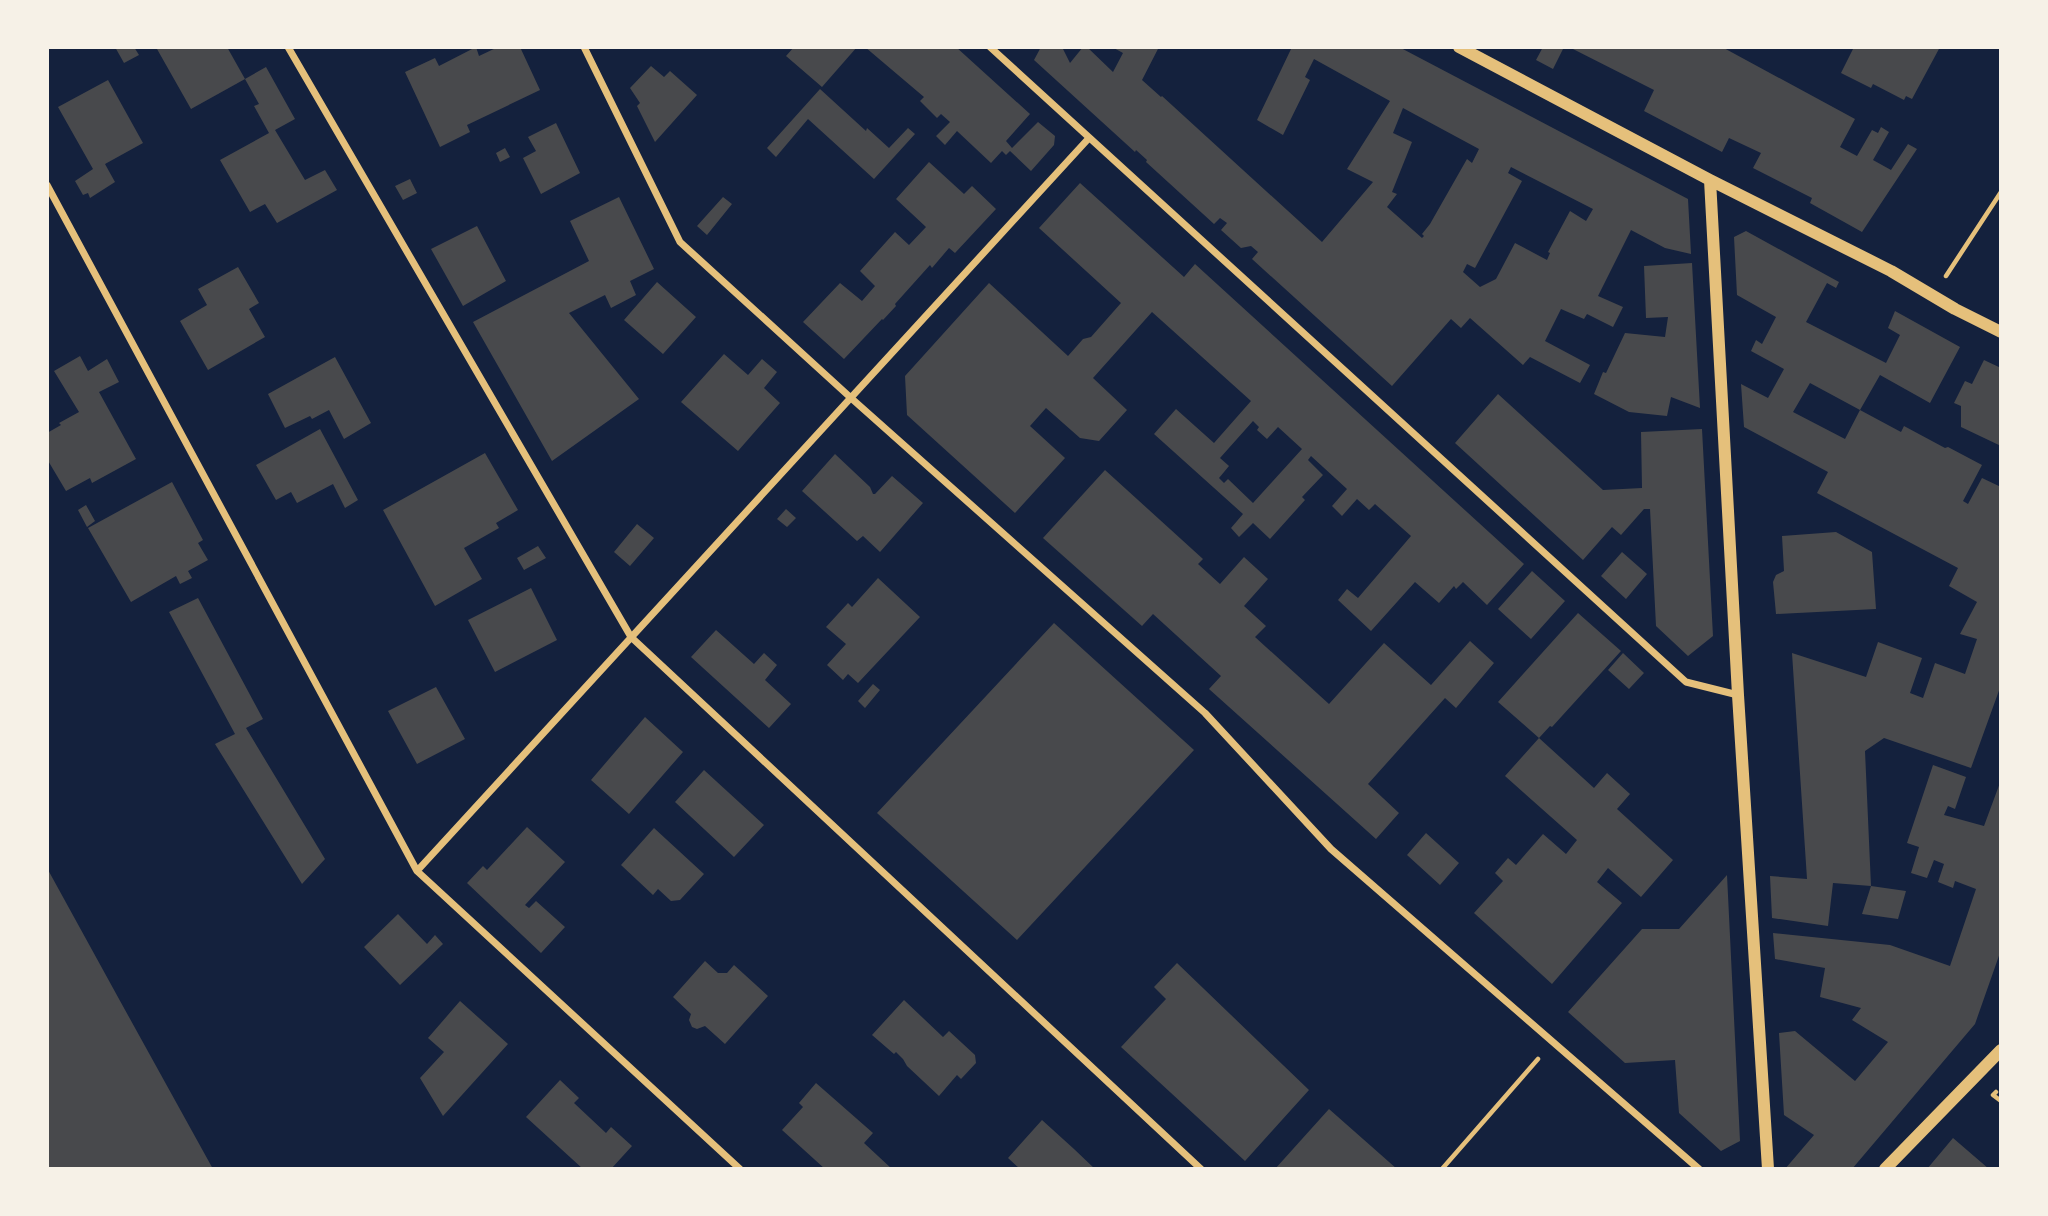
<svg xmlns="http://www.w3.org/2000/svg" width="2048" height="1216" font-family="Rubik,sans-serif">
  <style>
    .building { fill: #48494c; fill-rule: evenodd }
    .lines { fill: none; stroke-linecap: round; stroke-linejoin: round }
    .path { stroke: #e5c07b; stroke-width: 4.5 }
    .minor { stroke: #e5c07b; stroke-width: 7 }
    .tertiary { stroke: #e5c07b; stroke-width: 12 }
  </style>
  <rect width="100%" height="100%" fill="#14213d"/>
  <path class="building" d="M 115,47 L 134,47 L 139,55 L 124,63 Z
    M 159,47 L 227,47 L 245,79 L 266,67 L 295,119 L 275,130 L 305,180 L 325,170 L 337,190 L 277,223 L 265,204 L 250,212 L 220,160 L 269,133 L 254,106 L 259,104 L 245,79 L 191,109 L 157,49 Z
    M 476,47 L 479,56 L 498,47 L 520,47 L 540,90 L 467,125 L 470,132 L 440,147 L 405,72 L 435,58 L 439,66 Z
    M 794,47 L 857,47 L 822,87 L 786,56 Z
    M 865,47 L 956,47 L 1030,114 L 1006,141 L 1012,148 L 1038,122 L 1055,136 L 1054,145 L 1031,171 L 1010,151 L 1006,155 L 1002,151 L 991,163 L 957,131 L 945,145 L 936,136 L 950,122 L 941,114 L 937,118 L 920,101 L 924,97 Z
    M 1041,47 L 1062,47 L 1070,63 L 1083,47 L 1087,47 L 1113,72 L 1123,53 L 1112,47 L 1159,47 L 1142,80 L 1161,97 L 1162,96 L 1322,242 L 1373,182 L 1347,169 L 1390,101 L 1314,59 L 1305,77 L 1310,80 L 1283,135 L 1257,120 L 1292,47 L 1399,47 L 1688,199 L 1691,254 L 1665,248 L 1631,230 L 1598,296 L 1623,307 L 1613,327 L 1587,314 L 1584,319 L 1561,309 L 1545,341 L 1590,365 L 1580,383 L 1530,357 L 1523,365 L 1470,318 L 1461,328 L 1451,319 L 1392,386 L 1252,259 L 1258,252 L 1251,246 L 1241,248 L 1221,230 L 1227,223 L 1220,218 L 1214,224 L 1146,162 L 1147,160 L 1136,150 L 1135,152 L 1034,60 ZM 1403,108 L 1479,149 L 1472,163 L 1467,159 L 1430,224 L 1422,234 L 1424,236 L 1422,238 L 1387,207 L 1397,194 L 1392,192 L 1412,142 L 1393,133 ZM 1511,167 L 1593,209 L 1586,221 L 1570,211 L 1548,252 L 1550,253 L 1547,260 L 1515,243 L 1496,279 L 1480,287 L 1463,272 L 1467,264 L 1475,268 L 1522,181 L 1508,173 Z
    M 1543,47 L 1564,47 L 1553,69 L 1536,60 Z
    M 1569,47 L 1722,47 L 1855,119 L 1840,147 L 1857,156 L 1872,130 L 1878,133 L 1881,127 L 1889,132 L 1873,160 L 1891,170 L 1908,144 L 1917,149 L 1862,232 L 1810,203 L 1812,198 L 1753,168 L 1761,153 L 1729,138 L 1722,152 L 1644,111 L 1654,90 Z
    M 1854,47 L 1940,47 L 1912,99 L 1906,96 L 1904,100 L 1873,84 L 1871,88 L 1841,73 Z
    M 651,66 L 664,77 L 670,71 L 697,95 L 655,142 L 637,106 L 640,103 L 630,88 Z
    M 108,80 L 143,143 L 105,164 L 115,182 L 90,198 L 88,193 L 83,195 L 75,181 L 93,169 L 58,107 Z
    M 820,89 L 866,131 L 867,128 L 889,148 L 908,128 L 915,134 L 874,179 L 808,119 L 776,157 L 767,148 Z
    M 556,123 L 580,173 L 541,194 L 523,158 L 536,151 L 528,137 Z
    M 505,148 L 510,157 L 500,162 L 496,153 Z
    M 929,162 L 964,194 L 972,186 L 996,209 L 955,253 L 949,248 L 932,268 L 930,265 L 895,304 L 896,306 L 883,320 L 882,319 L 844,359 L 803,322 L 840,283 L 862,301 L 875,286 L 860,271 L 895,232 L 909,245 L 926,227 L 896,199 Z
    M 410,179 L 417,193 L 403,200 L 395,186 Z
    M 1080,183 L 1184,277 L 1195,264 L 1524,564 L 1487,605 L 1463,582 L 1456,589 L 1454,586 L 1439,603 L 1415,582 L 1371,631 L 1338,600 L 1347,589 L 1358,598 L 1411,536 L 1375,504 L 1369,510 L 1357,499 L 1342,516 L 1332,506 L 1347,489 L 1311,456 L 1308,460 L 1323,475 L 1302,497 L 1305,500 L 1270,539 L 1253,523 L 1239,537 L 1231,528 L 1243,514 L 1154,434 L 1176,409 L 1214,443 L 1251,401 L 1152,312 L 1093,378 L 1127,410 L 1099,441 L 1080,438 L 1046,408 L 1030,426 L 1065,458 L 1015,513 L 907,415 L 905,376 L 989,283 L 1068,356 L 1083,339 L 1091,337 L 1121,303 L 1039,228 ZM 1253,421 L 1259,427 L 1257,430 L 1267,439 L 1278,427 L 1302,449 L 1253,503 L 1228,479 L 1224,483 L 1219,478 L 1229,466 L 1220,458 Z
    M 619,197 L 654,269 L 630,281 L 636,295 L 611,308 L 605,295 L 569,313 L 639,399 L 552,461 L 473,322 L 589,261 L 570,221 Z
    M 723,197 L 732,204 L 707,235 L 697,226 Z
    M 477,226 L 506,281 L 463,306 L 431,249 Z
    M 1746,231 L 1839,282 L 1836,288 L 1827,283 L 1806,322 L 1886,363 L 1900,335 L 1888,328 L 1895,311 L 1960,347 L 1930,403 L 1880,375 L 1860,410 L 1810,383 L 1793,412 L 1845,439 L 1860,410 L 1901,432 L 1904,426 L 1945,448 L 1948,447 L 1982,465 L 1963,501 L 1968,504 L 1982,478 L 2001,487 L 2001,685 L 1971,768 L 1884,738 L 1865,751 L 1871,886 L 1833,883 L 1828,926 L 1772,918 L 1770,876 L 1807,879 L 1792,653 L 1866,677 L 1878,642 L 1922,658 L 1910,693 L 1923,698 L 1935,663 L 1965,674 L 1977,639 L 1960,634 L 1977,602 L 1949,586 L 1958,568 L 1817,493 L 1828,472 L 1744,427 L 1741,384 L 1768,398 L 1784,369 L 1751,351 L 1756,340 L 1762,344 L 1776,317 L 1737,295 L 1734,237 Z
    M 1692,263 L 1700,408 L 1671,397 L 1667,416 L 1629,412 L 1594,394 L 1603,372 L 1606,373 L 1625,333 L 1665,337 L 1668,317 L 1646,318 L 1644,266 Z
    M 238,267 L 259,303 L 249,309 L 265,337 L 208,370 L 180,321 L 207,305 L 198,289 Z
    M 657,282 L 696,317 L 663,354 L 624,320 Z
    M 724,354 L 748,375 L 762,359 L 777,372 L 764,388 L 780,403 L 738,451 L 681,402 Z
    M 80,356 L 88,371 L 107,359 L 119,382 L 99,392 L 136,459 L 92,483 L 90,478 L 66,491 L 47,459 L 47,433 L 61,425 L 59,423 L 79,412 L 54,371 Z
    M 335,357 L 371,423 L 344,439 L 329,410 L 312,419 L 310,416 L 285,428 L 268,394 Z
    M 1984,360 L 2001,368 L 2001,446 L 1961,427 L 1961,406 L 1954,403 L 1965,381 L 1972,384 Z
    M 1498,394 L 1603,490 L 1642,488 L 1641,432 L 1702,429 L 1713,636 L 1688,656 L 1656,626 L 1650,509 L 1644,509 L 1621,535 L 1612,527 L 1583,560 L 1455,443 Z
    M 320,429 L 358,500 L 345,508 L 333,484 L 297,503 L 291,492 L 276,500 L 256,465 Z
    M 485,453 L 518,510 L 496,523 L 499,528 L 464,548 L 482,579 L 435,606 L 383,510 Z
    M 835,454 L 870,487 L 873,494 L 875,494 L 892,476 L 923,503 L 880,552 L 863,536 L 857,541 L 802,491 Z
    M 1105,470 L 1203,559 L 1198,564 L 1220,584 L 1244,557 L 1268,579 L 1244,606 L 1266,626 L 1255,637 L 1329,704 L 1384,643 L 1431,685 L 1470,641 L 1494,663 L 1456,708 L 1445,698 L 1368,784 L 1399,813 L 1376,839 L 1209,689 L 1221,676 L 1153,614 L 1142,626 L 1043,538 Z
    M 172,482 L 203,540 L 198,543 L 208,560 L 188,571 L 192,578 L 180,584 L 176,576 L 131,602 L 88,528 Z
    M 86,505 L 95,521 L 87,527 L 78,510 Z
    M 786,509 L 796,518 L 787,527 L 777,519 Z
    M 637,524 L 654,538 L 630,566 L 614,552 Z
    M 1836,532 L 1872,552 L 1876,609 L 1776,614 L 1773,582 L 1776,575 L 1784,571 L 1782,536 Z
    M 538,546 L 546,558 L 524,570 L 517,558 Z
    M 1622,552 L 1647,574 L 1626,599 L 1601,576 Z
    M 1532,571 L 1565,601 L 1531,639 L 1498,609 Z
    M 878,578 L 920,617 L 858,683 L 848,674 L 843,680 L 827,665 L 846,644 L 826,627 L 848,603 L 852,607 Z
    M 531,588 L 557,640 L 495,672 L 468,620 Z
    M 198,598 L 263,719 L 246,728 L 325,859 L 302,884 L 215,744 L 235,734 L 169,612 Z
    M 1578,613 L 1621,651 L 1552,727 L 1550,726 L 1539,738 L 1498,702 Z
    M 1054,623 L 1194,750 L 1017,940 L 877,813 Z
    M 716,630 L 754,664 L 764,653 L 777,665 L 765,680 L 791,704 L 769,728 L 691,657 Z
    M 1623,653 L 1644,673 L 1629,689 L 1608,670 Z
    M 873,684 L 880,690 L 865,708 L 858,701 Z
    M 436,687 L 465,739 L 417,764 L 388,711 Z
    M 645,717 L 683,752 L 629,814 L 591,780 Z
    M 1539,738 L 1594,788 L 1607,773 L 1630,794 L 1617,809 L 1673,860 L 1641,897 L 1608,868 L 1597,882 L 1622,903 L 1552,984 L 1474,913 L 1503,881 L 1495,873 L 1508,858 L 1516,865 L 1543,834 L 1566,854 L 1577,840 L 1505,776 Z
    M 1933,765 L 1966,777 L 1955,809 L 1948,806 L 1944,815 L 1984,826 L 2001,780 L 2001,950 L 1975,1024 L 1852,1169 L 1785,1169 L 1814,1135 L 1784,1115 L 1779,1033 L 1795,1031 L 1855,1081 L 1888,1042 L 1852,1020 L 1861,1008 L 1820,997 L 1825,968 L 1775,959 L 1773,933 L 1890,945 L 1950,966 L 1976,889 L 1955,881 L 1953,888 L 1938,882 L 1944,864 L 1934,860 L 1927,878 L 1911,873 L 1919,847 L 1907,843 Z
    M 704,770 L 764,825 L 734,857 L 675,802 Z
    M 527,827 L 565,862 L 525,905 L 529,908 L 536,901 L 565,927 L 541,953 L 467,883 L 483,866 L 487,870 Z
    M 654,828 L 704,874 L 680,900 L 671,901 L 658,889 L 653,895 L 621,865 Z
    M 1426,833 L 1459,863 L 1440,885 L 1407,855 Z
    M 47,868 L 119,999 L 213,1169 L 47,1169 Z
    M 1727,875 L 1740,1141 L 1721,1151 L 1679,1113 L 1675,1060 L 1625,1063 L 1568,1012 L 1642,929 L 1679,929 Z
    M 1871,886 L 1906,891 L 1898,919 L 1862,914 Z
    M 398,914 L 427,944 L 435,935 L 443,944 L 400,985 L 364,947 Z
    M 705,961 L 718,973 L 727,973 L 734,965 L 768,996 L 725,1044 L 705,1026 L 697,1029 L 692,1027 L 689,1020 L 691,1014 L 673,997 Z
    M 1177,963 L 1309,1090 L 1245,1161 L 1121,1047 L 1166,999 L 1154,987 Z
    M 904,1000 L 943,1037 L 949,1031 L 975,1055 L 976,1063 L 961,1079 L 957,1075 L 939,1096 L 907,1066 L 903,1059 L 896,1052 L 894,1054 L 872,1035 Z
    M 460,1001 L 508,1044 L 443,1116 L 420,1078 L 444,1052 L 428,1038 Z
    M 560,1080 L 579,1098 L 574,1103 L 606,1133 L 611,1127 L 632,1146 L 611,1169 L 583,1169 L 526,1117 Z
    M 816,1083 L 873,1133 L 864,1143 L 892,1169 L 825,1169 L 782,1130 L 803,1107 L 799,1103 Z
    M 1329,1109 L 1397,1169 L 1275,1169 Z
    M 1042,1120 L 1074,1149 L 1095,1169 L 1020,1169 L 1008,1158 Z
    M 1953,1138 L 1989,1169 L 1927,1169 Z"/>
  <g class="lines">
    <path class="path" d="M 1946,276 L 2001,192
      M 1996,1092 L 1993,1095 L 2001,1101
      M 1442,1169 L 1538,1059"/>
    <path class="minor" d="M 288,47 L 631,637 L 1201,1169
      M 584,47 L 680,242 L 851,398 L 1205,713 L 1331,849 L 1699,1169
      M 990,47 L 1686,682 L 1738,695
      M 47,185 L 417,871 L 740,1169
      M 417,871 L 1089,138"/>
    <path class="tertiary" d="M 1459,47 L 1710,180 L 1891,271 L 1955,309 L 2001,332
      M 1710,180 L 1738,695 L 1768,1169
      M 1885,1169 L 2001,1050"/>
  </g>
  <rect width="2048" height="1216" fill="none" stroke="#f6f1e7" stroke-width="98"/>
</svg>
